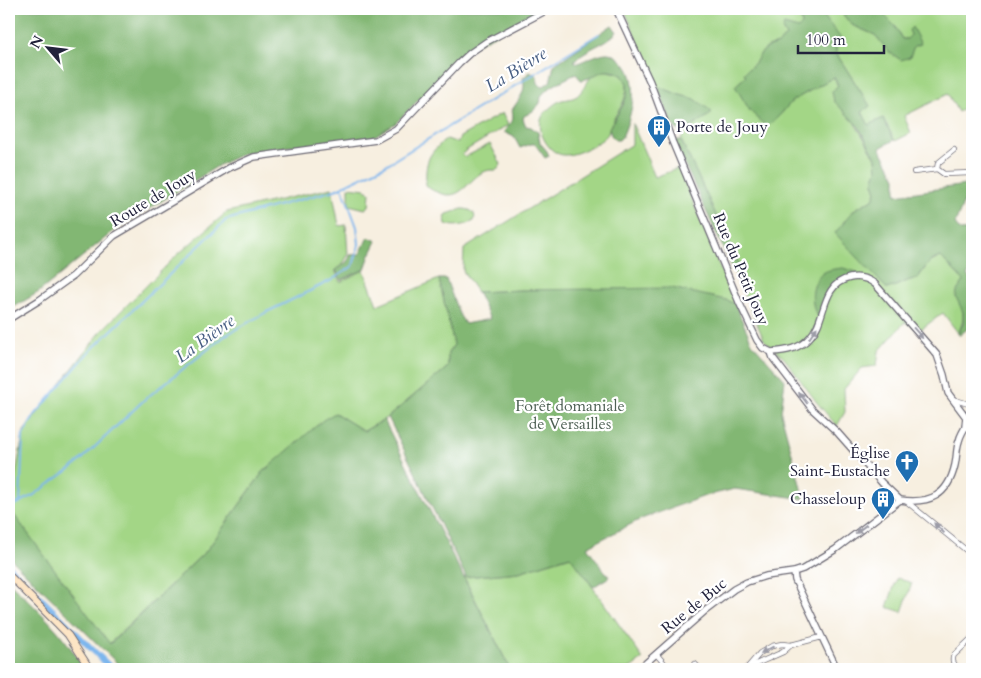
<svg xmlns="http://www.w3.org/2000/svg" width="981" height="678" font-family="Cardo,serif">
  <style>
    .green { fill: #a3d686; stroke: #627c60 }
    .forest { fill: #82b773; stroke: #526c57 }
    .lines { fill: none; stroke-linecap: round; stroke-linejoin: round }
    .stream { stroke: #7db6ed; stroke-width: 2 }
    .canal { stroke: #7db6ed; stroke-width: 6 }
    .minor-casing { stroke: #6d6a75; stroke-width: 6 }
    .tertiary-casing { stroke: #6d6a75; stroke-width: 8 }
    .secondary-casing { stroke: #6d6a75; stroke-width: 8 }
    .minor { stroke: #fff; stroke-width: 4.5 }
    .tertiary { stroke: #fff; stroke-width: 5.5 }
    .secondary { stroke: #fde5c5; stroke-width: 6 }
    .oneway { fill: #9c9ca7 }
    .labels { text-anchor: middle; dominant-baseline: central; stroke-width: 4.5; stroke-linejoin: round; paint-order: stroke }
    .poi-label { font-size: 16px; fill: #22223b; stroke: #fff; text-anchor: end }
    .street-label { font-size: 16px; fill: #22223b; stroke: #fff }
    .park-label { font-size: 16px; fill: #4f6155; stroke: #fff }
    .water-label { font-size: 18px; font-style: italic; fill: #465d82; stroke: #fff }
  </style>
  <rect width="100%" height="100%" fill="#fff"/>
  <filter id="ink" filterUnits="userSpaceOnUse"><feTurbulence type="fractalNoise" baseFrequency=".02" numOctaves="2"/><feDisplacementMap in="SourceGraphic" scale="10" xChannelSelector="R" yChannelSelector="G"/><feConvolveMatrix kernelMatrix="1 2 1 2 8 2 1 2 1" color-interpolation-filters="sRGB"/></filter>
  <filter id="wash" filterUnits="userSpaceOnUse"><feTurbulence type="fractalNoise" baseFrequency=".0096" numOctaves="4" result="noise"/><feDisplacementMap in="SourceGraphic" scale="20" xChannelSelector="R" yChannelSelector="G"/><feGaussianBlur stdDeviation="1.12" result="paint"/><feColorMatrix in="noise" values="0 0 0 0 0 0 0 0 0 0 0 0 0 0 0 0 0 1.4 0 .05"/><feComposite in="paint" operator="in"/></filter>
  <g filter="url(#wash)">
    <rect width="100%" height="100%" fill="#f7efe0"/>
    <path class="green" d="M 624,9 L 801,9 L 799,10 L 802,25 L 798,29 L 790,28 L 782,29 L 786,36 L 779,44 L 768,47 L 761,53 L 755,63 L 745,72 L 747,76 L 735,86 L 779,116 L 792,101 L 834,77 L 851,117 L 876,158 L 877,170 L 873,183 L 876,192 L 873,199 L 855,209 L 848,219 L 843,222 L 863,262 L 887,289 C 898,286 906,280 918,278 L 929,263 L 941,257 L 964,281 L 956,297 C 965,310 965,319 958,333 L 943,313 L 920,330 L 905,322 L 879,351 L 877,366 L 862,368 L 844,389 L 845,412 L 837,426 L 818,404 L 784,358 L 764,340 L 737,278 L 740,274 L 739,264 L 681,140 L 684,132 L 711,114 L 695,99 L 680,95 L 657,86 Z
      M 831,9 L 838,9 L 852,25 L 875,35 L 914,47 L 919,44 L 911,35 L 907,39 L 902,39 L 894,25 L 878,9 L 972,9 L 972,105 L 958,112 L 948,94 L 904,116 L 911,133 L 895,141 L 883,118 L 869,126 L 862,112 L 870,106 L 836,53 L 836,44 L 841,40 L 823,15 Z
      M 604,70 L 621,74 L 627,83 C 627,108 612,113 608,134 C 601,143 576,156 564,155 C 549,155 533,128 544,114 C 548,109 556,102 562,100 C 568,99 572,99 577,96 C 588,86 587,74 604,70 Z
      M 502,113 L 508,125 L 465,151 L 462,155 L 465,157 L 490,144 L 501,164 C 497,174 494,168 486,171 C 470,176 463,200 443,194 C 436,192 430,190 426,185 C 425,161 428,153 447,139 L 458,143 L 460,137 Z
      M 632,123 L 655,177 L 679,168 L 735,304 L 726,300 L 580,290 L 521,290 L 477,292 L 463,271 L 464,249 L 632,144 Z
      M 349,187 L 366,189 L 370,192 L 369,206 L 365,209 L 349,205 Z
      M 332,188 L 339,226 L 346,225 L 348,255 L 343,264 L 335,270 L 340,282 L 364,270 L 377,305 L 439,279 L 454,345 L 448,353 L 448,367 L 388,417 L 364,431 L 335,413 L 263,472 L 207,550 L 109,644 L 9,508 L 24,431 L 103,329 L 176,256 L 227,212 Z
      M 462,209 C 470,209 477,212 474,221 C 467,225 454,228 446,224 L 445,218 L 447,214 Z
      M 571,556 L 643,659 L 629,669 L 510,669 L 464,577 L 519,572 Z
      M 897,578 L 912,583 L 902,612 L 887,607 Z"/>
    <path class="forest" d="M 9,9 L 542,9 L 470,48 L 459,58 L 396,123 L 373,137 L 350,141 L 274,148 L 242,154 L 221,164 L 115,230 L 39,292 L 9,310 Z
      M 801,9 L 831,9 L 823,15 L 842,40 L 836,44 L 836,53 L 870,106 L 862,112 L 869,125 L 883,118 L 894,140 L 880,148 L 896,178 L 896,195 L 972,184 L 972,195 L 965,199 L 955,224 L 960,231 L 972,230 L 972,269 L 967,276 L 972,280 L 972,325 L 960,335 L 958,333 L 963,324 L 963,312 L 956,297 L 957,291 L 964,281 L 941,257 C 929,260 924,269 918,278 C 906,280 898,286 887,289 L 835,233 L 855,209 L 873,199 L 876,192 L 873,183 L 877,170 L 876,158 L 858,126 L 834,101 L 832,92 L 838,85 L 834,77 L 792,101 L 779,116 L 767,127 L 750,111 L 735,86 L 746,76 L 744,73 L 755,63 L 761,53 L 768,47 L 779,44 L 786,36 L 782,29 L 784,25 L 798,29 L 802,25 L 799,10 Z
      M 838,9 L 878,9 L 894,25 L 902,39 L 907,39 L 911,35 L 909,30 L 912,27 L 921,44 L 914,46 L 910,57 L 901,60 L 889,52 L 875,35 L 852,25 Z
      M 612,25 L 617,32 C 605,45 586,48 574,61 L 578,63 C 586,60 599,53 607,53 C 613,53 617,57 621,60 C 642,78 632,115 622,137 L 619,140 L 615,140 L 611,135 L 609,128 L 623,105 L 627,94 L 627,83 L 621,74 C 599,65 598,78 581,80 L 576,74 C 569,77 546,88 542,95 C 540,98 541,101 540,103 C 536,109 531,113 524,116 L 523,119 L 526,126 L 531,127 L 538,132 L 540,143 L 547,151 L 549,156 L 545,158 L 535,144 L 531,144 L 520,148 L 514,137 L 504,132 C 510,122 515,124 512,110 C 519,99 527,91 523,78 L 530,72 L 537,76 L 538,83 L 542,87 L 550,82 L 554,65 Z
      M 657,86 L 680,95 L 695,99 L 711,111 L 711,114 L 684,132 L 676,129 L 672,124 Z
      M 678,140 L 681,140 L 739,264 L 740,274 L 737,278 L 674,142 Z
      M 368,237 L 377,241 L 370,255 L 365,269 L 341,280 L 336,270 C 342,266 348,263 350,255 L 360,254 Z
      M 843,268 L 857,272 L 858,275 L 840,279 L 819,316 L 816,314 C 810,301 811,282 823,273 C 829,269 836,269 843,268 Z
      M 439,279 L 446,279 L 459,314 L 465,324 L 490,319 L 477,292 L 521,290 L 672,288 L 726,300 L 735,304 L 752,343 L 785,380 L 781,413 L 804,499 L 735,489 L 705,496 L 641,519 L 587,547 L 609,577 L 593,587 L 570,556 L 519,572 L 466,577 L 388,417 L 448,367 L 448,353 L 454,345 Z
      M 335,413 L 364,431 L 384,420 L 510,669 L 123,669 L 9,557 L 9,508 L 110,644 L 207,550 L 263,472 L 323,420 Z
      M 9,582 C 38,610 64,633 84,669 L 9,669 Z"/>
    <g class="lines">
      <path class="stream" d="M 626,11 L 633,9
        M 20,503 L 23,435 L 35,415 L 89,352 L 226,220 L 335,190 L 386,165 L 599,34
        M 9,508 L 34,495 L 77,464 L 145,399 L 226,335 L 265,313 L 330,281 L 353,266 L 359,244 L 357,227 L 342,187"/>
      <path class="canal" d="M 9,567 L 112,669"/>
    </g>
  </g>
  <g filter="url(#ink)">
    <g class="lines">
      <g class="minor-casing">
        <path id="minor" d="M 937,169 L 944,174 L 972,173
          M 914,172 L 937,169 L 938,163 L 954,150
          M 952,399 L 972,405
          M 906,501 L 972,555
          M 657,655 L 669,669
          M 695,664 L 700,669
          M 748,667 L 760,653 L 772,646 L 782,644 L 791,645 L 822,637
          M 745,669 L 783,652 L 791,645
          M 958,669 C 954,664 951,661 954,655 L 972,638"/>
      </g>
      <g class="tertiary-casing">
        <path id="tertiary" d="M 616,9 L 650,82 L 672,141 L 739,302 L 757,340 L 763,348 L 771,352 L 773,358 L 812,409 L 837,432 L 882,483 L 900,500
          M 9,319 L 38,301 L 73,276 L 114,236 L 229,168 L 254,157 L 376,140 L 396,129 L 459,63 L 470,53 L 486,42 L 549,9
          M 771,352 C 786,351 800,349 810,337 C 827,320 820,284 850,278 C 860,276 867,278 875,284 L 937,355 L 944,375 L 948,393 L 966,417 L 965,427
          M 900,500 C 930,504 948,496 955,465 C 957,457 956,449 959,441 C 961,432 967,425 972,417
          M 794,572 L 795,580 L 837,669
          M 639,669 L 705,611 L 734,589 L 747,582 L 766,576 L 794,572 L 803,569 L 836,549 L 900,500"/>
      </g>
      <g class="secondary-casing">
        <path id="secondary" d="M 9,575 L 68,635 L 90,669"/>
      </g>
      <use href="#minor" class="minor"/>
      <use href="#tertiary" class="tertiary"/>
      <use href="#secondary" class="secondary"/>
    </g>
    <defs><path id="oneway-solid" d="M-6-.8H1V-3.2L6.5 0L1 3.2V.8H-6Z" transform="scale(1.25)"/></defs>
    <g class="oneway">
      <use href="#oneway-solid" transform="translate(813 333) rotate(-56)"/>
      <use href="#oneway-solid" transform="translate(918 333) rotate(49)"/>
      <use href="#oneway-solid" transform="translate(803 398) rotate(-127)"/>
      <use href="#oneway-solid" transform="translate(939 528) rotate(-136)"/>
      <use href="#oneway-solid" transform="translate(861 529) rotate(142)"/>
      <use href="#oneway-solid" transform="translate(767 650) rotate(152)"/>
    </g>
  </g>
  <defs>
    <g id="building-pin" transform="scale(1.25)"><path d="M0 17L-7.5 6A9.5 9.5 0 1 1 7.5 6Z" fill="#1f6fb2" stroke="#fff"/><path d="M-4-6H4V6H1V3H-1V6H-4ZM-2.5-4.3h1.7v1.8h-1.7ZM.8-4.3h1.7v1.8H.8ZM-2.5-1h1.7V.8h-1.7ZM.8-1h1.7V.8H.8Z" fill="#fff"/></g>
    <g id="church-pin" transform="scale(1.25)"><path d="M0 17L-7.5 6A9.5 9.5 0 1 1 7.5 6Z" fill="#1f6fb2" stroke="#fff"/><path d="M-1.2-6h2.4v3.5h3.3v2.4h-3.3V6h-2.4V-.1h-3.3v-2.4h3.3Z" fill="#fff"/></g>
  </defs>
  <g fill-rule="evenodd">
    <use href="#building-pin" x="659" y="127"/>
    <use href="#church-pin" x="907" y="462"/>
    <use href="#building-pin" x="883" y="499"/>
  </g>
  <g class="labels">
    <g class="poi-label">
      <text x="676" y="127" text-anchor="start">Porte de Jouy</text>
      <text x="890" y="453">Église<tspan x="890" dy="18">Saint-Eustache</tspan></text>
      <text x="866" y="499">Chasseloup</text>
    </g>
    <g class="street-label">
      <text transform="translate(153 198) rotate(-31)">Route de Jouy</text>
      <text transform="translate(741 269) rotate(67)">Rue du Petit Jouy</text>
      <text transform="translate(694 606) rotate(-39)">Rue de Buc</text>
    </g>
    <g class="park-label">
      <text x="570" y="406">Forêt domaniale<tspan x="570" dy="18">de Versailles</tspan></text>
    </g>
    <g class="water-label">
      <text transform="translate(516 70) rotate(-32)">La Bièvre</text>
      <text transform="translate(205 339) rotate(-36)">La Bièvre</text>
    </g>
  </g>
  <rect width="981" height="678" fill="none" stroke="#fff" stroke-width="30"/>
  <g transform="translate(48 48) rotate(298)" stroke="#ffffff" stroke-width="4" paint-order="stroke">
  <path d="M0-4L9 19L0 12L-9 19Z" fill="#22223b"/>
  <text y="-8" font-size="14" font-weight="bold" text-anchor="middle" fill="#22223b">N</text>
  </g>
  <path d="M798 45v8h86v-8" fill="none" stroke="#22223b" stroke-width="2.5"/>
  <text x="806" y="45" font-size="15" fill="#22223b" stroke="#ffffff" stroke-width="4" paint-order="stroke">100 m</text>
</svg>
